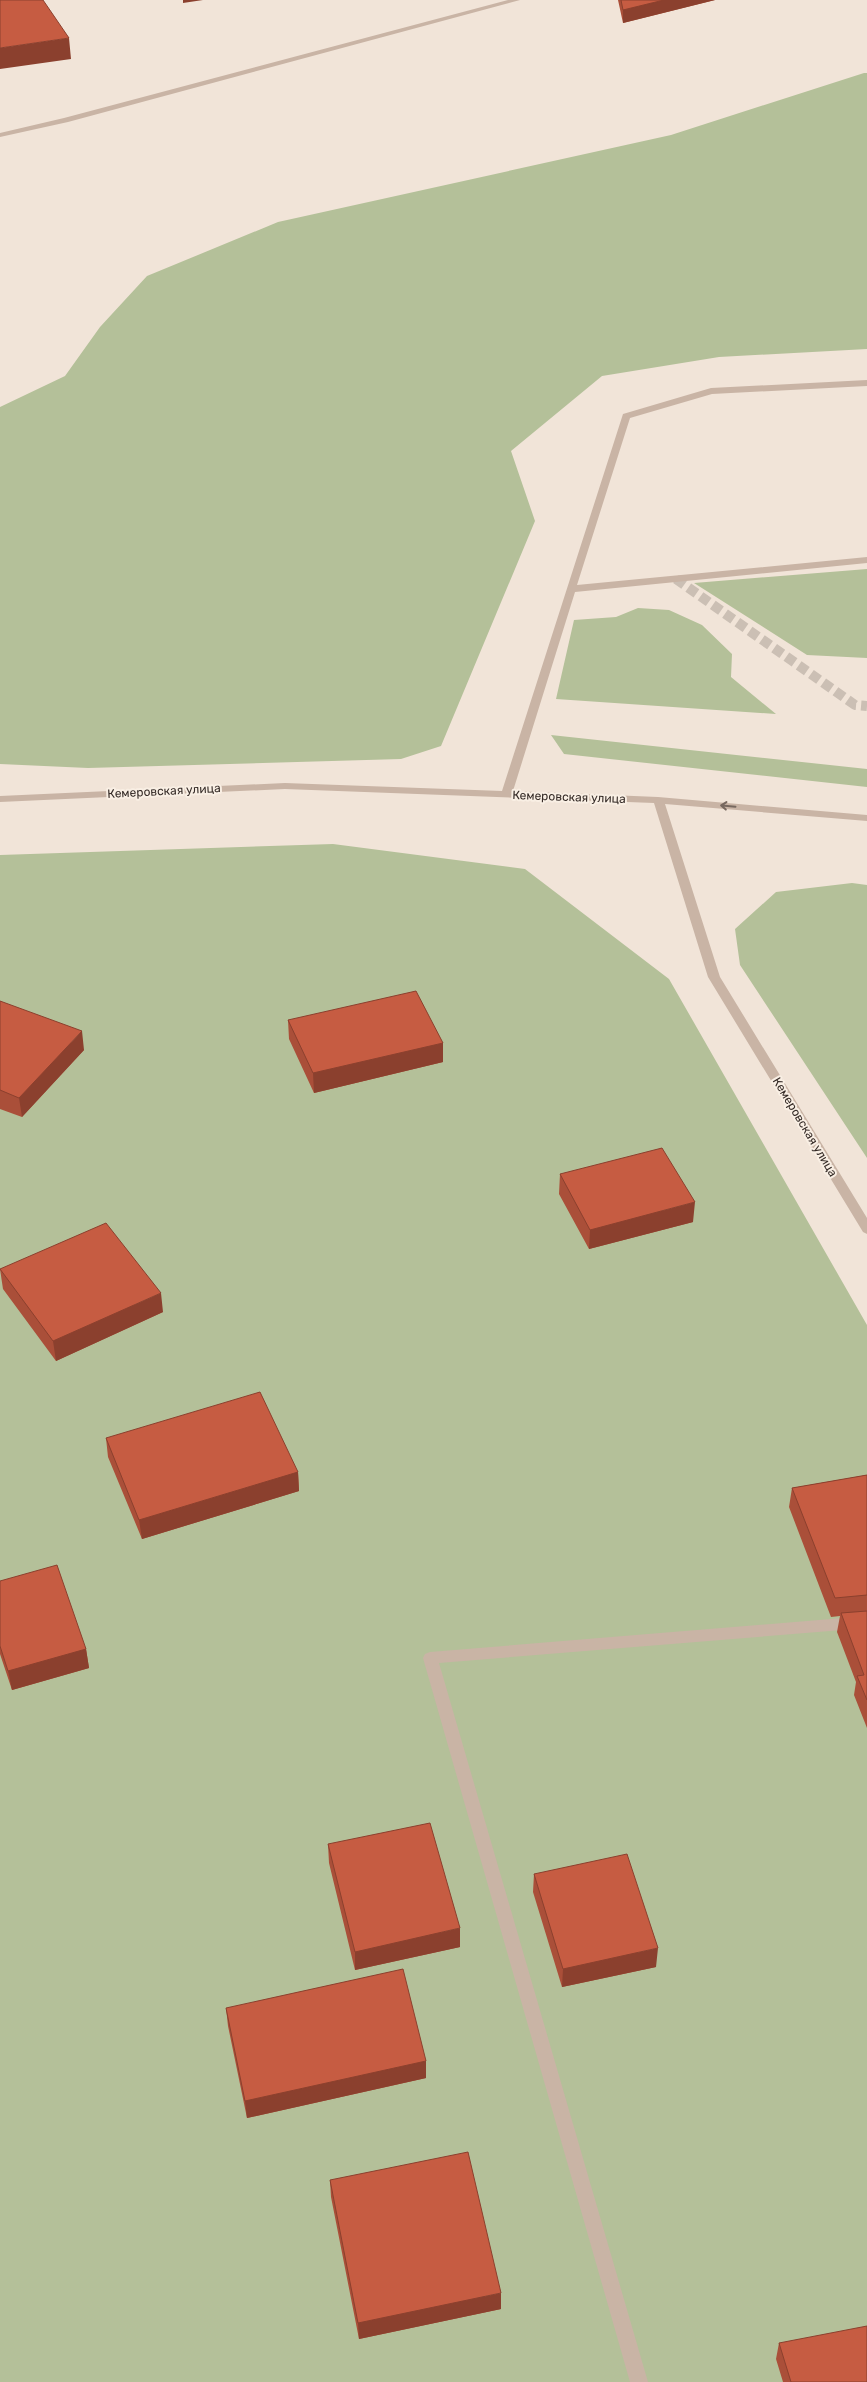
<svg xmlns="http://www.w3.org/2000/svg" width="867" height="2382" font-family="Rubik,sans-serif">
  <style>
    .green { fill: #b4c099 }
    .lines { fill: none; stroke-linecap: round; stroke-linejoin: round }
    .minor-tunnel { stroke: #cbbfb4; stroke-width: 10; stroke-dasharray: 10 5; stroke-linecap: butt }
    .minor { fill: #c9b4a5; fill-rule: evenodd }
    .wall { fill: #aa4f39 }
    .shaded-wall { fill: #8b402e }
    .building { fill: #c65c42; stroke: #8b402e }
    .oneway { stroke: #77685f }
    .labels { text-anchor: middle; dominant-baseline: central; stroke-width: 4; stroke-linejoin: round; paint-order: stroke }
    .street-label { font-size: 12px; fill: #342a26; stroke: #f9efe4 }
  </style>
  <rect width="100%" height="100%" fill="#f1e4d8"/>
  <path class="green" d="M 864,73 L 867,73 L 867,349 L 719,357 L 602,376 L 511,451 L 535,521 L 441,746 L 401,759 L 88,768 L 0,764 L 0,407 L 65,376 L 100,327 L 147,276 L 278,222 L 671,135 Z
    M 867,569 L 867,658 L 807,655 L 694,583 Z
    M 638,608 L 669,610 L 702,625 L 732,654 L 731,677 L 776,714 L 556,699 L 574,620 L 616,617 Z
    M 551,735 L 867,769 L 867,787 L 564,754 Z
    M 333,844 L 525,869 L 669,979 L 867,1325 L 867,2382 L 0,2382 L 0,855 Z
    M 852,883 L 867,885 L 867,1158 L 740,965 L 735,929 L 776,892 Z"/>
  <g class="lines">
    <path class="minor-tunnel" d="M 676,579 L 855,705 L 867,706"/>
    <path class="minor" d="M 508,0 L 520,0 L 68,122 L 0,137 L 0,133 L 64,118 Z
      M 867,380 L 867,386 L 712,394 L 630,418 L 577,585 L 867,557 L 867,563 L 575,592 L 513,791 L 658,797 L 867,815 L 867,821 L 665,804 L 720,977 L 867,1218 L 867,1234 L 863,1232 L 708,977 L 654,803 L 285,789 L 0,802 L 0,796 L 285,783 L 502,791 L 623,414 L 711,388 Z
      M 867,1616 L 867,1628 L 439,1663 L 648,2382 L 630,2382 L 423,1658 L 425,1654 L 430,1652 Z"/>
  </g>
  <path class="wall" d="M 618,0 L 715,0 L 623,23 Z
    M 0,1001 L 84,1050 L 22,1117 L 0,1109 Z
    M 288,1020 L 443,1043 L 443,1062 L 314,1093 L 289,1039 Z
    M 560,1174 L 693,1222 L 589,1249 L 559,1194 Z
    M 0,1269 L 163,1312 L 56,1361 L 3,1289 Z
    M 106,1438 L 298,1472 L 299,1491 L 142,1539 L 108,1457 Z
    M 867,1475 L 867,1728 L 854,1695 L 856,1682 L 837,1632 L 840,1616 L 831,1617 L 789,1507 L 792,1488 Z
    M 0,1581 L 86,1649 L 89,1668 L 12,1690 L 0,1654 Z
    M 328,1844 L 460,1947 L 355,1970 L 329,1863 Z
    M 534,1874 L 656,1967 L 562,1987 L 533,1892 Z
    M 226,2008 L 426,2061 L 426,2078 L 247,2118 L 228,2026 Z
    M 330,2180 L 501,2309 L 359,2339 L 331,2197 Z
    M 779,2343 L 867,2382 L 783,2382 L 776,2359 Z"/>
  <path class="shaded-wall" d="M 183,0 L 203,0 L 183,3 Z
    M 664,0 L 715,0 L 623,23 L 623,10 Z
    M 69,38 L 71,59 L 0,69 L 0,48 Z
    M 82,1031 L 84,1050 L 22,1117 L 19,1098 Z
    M 443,1043 L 443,1062 L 314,1093 L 313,1073 Z
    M 695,1202 L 693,1222 L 589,1249 L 590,1230 Z
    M 161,1293 L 163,1312 L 56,1361 L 53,1341 Z
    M 298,1472 L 299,1491 L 142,1539 L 139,1520 Z
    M 86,1649 L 89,1668 L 12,1690 L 8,1671 Z
    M 460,1928 L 460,1947 L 355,1970 L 355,1952 Z
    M 658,1948 L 656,1967 L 562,1987 L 563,1969 Z
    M 426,2061 L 426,2078 L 247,2118 L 245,2101 Z
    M 501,2293 L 501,2309 L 359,2339 L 358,2323 Z"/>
  <path class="building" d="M 0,0 L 43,0 L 69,38 L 0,48 Z
    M 621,0 L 664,0 L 623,10 Z
    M 416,991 L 443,1043 L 313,1073 L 288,1020 Z
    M 0,1001 L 82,1031 L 19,1098 L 0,1090 Z
    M 662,1148 L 695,1202 L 590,1230 L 560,1174 Z
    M 106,1223 L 161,1293 L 53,1341 L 0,1269 Z
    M 260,1392 L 298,1472 L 139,1520 L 106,1438 Z
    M 867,1475 L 867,1595 L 835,1598 L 792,1488 Z
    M 57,1565 L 86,1649 L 8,1671 L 0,1646 L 0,1581 Z
    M 867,1611 L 867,1700 L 857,1676 L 864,1675 L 841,1613 Z
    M 430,1823 L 460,1928 L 355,1952 L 328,1844 Z
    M 627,1854 L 658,1948 L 563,1969 L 534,1874 Z
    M 403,1969 L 426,2061 L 245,2101 L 226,2008 Z
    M 468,2152 L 501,2293 L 358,2323 L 330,2180 Z
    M 867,2326 L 867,2382 L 791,2382 L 779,2343 Z"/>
  <defs><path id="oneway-shaft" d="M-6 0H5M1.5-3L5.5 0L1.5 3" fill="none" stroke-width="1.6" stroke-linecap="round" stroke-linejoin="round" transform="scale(1.25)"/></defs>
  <use class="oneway" href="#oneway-shaft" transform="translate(728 806) rotate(-175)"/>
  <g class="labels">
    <g class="street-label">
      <text transform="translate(164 791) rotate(-3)">Кемеровская улица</text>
      <text transform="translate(569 797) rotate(2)">Кемеровская улица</text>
      <text transform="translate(805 1127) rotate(59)">Кемеровская улица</text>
    </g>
  </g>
</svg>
